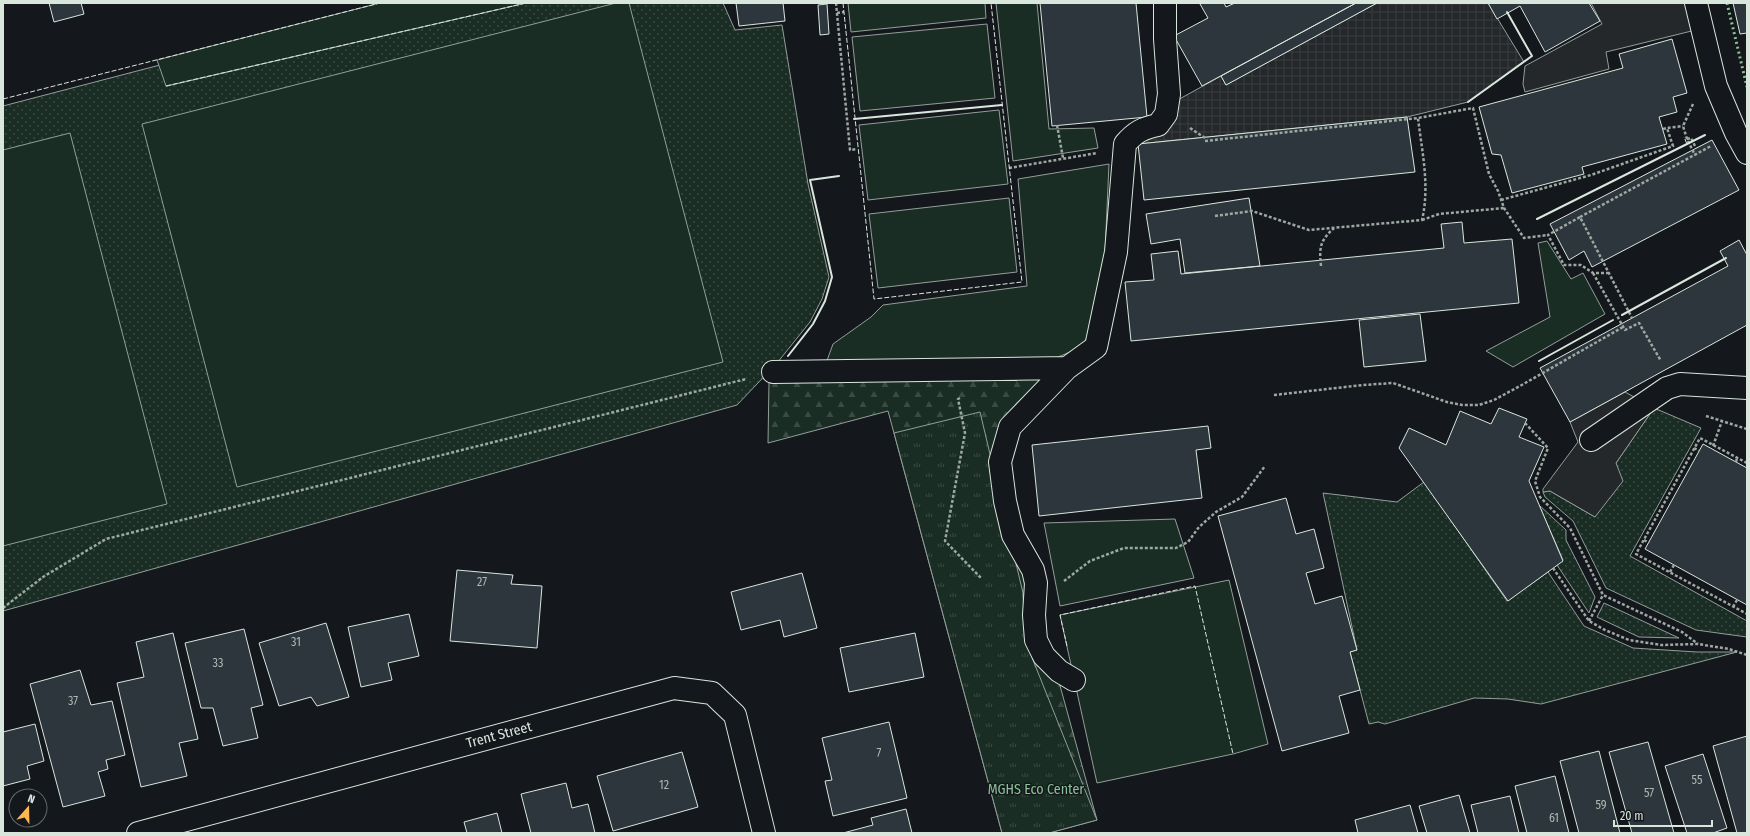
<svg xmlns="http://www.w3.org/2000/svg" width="1750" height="836" font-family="'Fira Sans Condensed',sans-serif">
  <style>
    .grass { fill: url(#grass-dots); stroke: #939e99 }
    .forest { fill: url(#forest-firs); stroke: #939e99 }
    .park { fill: url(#park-tufts); stroke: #939e99 }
    .garden { fill: #1a2d24; stroke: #939e99 }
    .parking { fill: #24282b; stroke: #939e99 }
    .plaza { fill: url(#plaza-grid); stroke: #939e99 }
    .building { fill: #2c363c; stroke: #d8e6dc }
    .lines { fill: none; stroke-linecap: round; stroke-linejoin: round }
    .minor-casing { stroke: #d8e6dc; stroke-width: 24 }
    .path { stroke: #9da8a2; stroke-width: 2.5; stroke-dasharray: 3 2; stroke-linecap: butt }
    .minor { stroke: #14181c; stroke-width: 22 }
    .hedge { stroke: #8ac095; stroke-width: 3; stroke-dasharray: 2 3; stroke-linecap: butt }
    .fence { stroke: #d8e6dc; stroke-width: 1; stroke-dasharray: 5 2; stroke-linecap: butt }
    .wall { stroke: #d8e6dc; stroke-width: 2 }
    .labels { text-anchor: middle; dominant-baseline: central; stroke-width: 3; stroke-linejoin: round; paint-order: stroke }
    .number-label { font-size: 12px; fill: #adbab4 }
    .street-label { font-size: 14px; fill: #d8e6dc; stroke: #14181c }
    .park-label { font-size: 14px; fill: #8ac095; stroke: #14181c }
  </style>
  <defs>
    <pattern id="grass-dots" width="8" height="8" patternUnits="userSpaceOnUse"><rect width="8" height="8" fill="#1a2d24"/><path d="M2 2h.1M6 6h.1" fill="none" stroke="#3b4b43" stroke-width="1.8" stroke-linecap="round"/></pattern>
    <pattern id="forest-firs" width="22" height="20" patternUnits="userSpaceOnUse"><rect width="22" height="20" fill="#1a2d24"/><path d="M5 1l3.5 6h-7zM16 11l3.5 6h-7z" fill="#3b4b43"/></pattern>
    <pattern id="park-tufts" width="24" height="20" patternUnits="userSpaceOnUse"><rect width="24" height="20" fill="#1a2d24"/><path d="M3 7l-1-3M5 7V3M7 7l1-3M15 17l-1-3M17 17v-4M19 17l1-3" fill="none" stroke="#3b4b43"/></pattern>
    <pattern id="plaza-grid" width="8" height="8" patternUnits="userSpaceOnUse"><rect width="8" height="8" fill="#24282b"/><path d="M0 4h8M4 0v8" fill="none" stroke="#393d3f"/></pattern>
  </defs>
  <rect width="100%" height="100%" fill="#14181c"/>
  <path class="grass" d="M 526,3 L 723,3 L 735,30 L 782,25 L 808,184 L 829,277 L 822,299 L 810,322 L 777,363 L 737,405 L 3,611 L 3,106 L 160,65 L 167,86 Z
    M 1654,408 L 1701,428 L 1630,556 L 1747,621 L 1747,637 L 1696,630 L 1606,588 L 1573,521 L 1545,497 L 1543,492 L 1550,491 L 1595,517 L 1616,463 Z
    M 1424,482 L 1507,601 L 1548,572 L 1584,626 L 1633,648 L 1697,652 L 1737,652 L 1541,704 L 1508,699 L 1474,698 L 1385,724 L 1378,722 L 1369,724 L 1350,652 L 1357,650 L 1323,493 L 1397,502 Z
    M 1539,505 L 1566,530 L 1566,540 L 1595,597 L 1589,613 L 1557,565 L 1563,560 Z
    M 1604,603 L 1679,638 L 1639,637 L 1597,617 Z"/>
  <path class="forest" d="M 1049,378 L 995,461 L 1029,573 L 1097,820 L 1049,833 L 1002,833 L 888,411 L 768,443 L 769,382 Z"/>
  <path class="park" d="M 980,412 L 1023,593 L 1025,640 L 1097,820 L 1049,833 L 1002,833 L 894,433 Z"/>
  <path class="garden" d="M 380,3 L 526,3 L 166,86 L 157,60 Z
    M 616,3 L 629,3 L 723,362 L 237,487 L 142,124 Z
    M 848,3 L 985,3 L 986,18 L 851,32 Z
    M 996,3 L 1037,3 L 1049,129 L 1094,128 L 1098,148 L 1013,161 Z
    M 987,24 L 995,98 L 860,111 L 852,37 Z
    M 999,110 L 1008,184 L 868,200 L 859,125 Z
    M 70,133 L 167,504 L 3,546 L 3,150 Z
    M 1109,164 L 1105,252 L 1097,303 L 1084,346 L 1051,360 L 825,366 L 833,344 L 871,317 L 883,305 L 1027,286 L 1018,179 Z
    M 1009,198 L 1017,272 L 878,288 L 869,214 Z
    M 1547,241 L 1571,279 L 1583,273 L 1605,314 L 1513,367 L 1486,351 L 1550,317 L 1538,243 Z
    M 1175,519 L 1194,578 L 1060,606 L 1044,523 Z
    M 1229,580 L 1268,744 L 1233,754 L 1097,783 L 1060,615 Z"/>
  <path class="parking" d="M 1591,3 L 1707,3 L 1712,26 L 1606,52 L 1609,69 L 1525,92 L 1523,84 L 1525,66 L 1602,24 Z
    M 1625,392 L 1654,408 L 1616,463 L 1623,481 L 1595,517 L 1550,491 L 1543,492 L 1543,489 L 1578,442 L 1570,422 Z"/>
  <path class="plaza" d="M 1377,3 L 1488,3 L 1524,62 L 1468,102 L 1407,117 L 1138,144 L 1147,117 L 1221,76 L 1226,85 Z"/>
  <path class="building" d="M 49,3 L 81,3 L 84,14 L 54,22 Z
    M 736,3 L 783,3 L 785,21 L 739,26 Z
    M 1040,3 L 1136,3 L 1147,117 L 1052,126 Z
    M 1203,3 L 1224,3 L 1226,7 L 1235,3 L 1356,3 L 1202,86 L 1174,36 L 1208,18 L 1200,4 Z
    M 1356,3 L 1377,3 L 1226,85 L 1221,76 Z
    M 1488,3 L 1589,3 L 1600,21 L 1545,52 L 1520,6 L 1497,19 Z
    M 1733,3 L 1747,3 L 1747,33 L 1740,34 Z
    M 827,4 L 829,34 L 820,35 L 818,5 Z
    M 1672,39 L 1687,93 L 1673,97 L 1677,112 L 1659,117 L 1667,144 L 1582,167 L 1584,174 L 1512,193 L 1501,155 L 1492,154 L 1479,107 L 1623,68 L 1619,54 Z
    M 1407,117 L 1415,172 L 1144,200 L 1138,144 Z
    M 1712,140 L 1739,190 L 1592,267 L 1584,251 L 1569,260 L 1550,224 Z
    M 1249,198 L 1260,266 L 1185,273 L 1180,239 L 1151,244 L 1146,214 Z
    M 1462,222 L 1464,243 L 1512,239 L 1519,303 L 1131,341 L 1125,282 L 1154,280 L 1151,254 L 1178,251 L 1181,274 L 1444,248 L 1441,224 Z
    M 1739,240 L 1747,255 L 1747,325 L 1570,422 L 1540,368 L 1728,266 L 1720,251 Z
    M 1420,314 L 1426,361 L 1364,367 L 1359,320 Z
    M 1499,408 L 1527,419 L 1519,437 L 1544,447 L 1529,481 L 1563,561 L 1508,601 L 1399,448 L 1409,428 L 1446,445 L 1460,411 L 1491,424 Z
    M 1208,426 L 1211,448 L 1196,450 L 1202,498 L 1039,516 L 1032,445 Z
    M 1703,444 L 1747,468 L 1747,605 L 1645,549 Z
    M 1286,498 L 1296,534 L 1314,529 L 1324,568 L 1306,573 L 1315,604 L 1342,596 L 1357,650 L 1350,652 L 1360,690 L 1339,696 L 1349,733 L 1282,751 L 1218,516 Z
    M 457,570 L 513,575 L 511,584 L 542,586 L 537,648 L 450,641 Z
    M 802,573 L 817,628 L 784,637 L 780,620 L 741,630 L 731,592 Z
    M 409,614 L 419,656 L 388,663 L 392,680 L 361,687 L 348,627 Z
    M 326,623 L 349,697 L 317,706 L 311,697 L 279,706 L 259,643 Z
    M 244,629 L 263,705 L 251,708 L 258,738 L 223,746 L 213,708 L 201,708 L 185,643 Z
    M 173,633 L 198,739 L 179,743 L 187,776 L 141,787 L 117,683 L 144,677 L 136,642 Z
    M 915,633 L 924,677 L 849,692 L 840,648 Z
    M 80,670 L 91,705 L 112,701 L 125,755 L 106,760 L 108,769 L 98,772 L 105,796 L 63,807 L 30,684 Z
    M 889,722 L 907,798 L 833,816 L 825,781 L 832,780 L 822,738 Z
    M 35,724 L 44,761 L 27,766 L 30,779 L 3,786 L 3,732 Z
    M 1747,736 L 1747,833 L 1737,833 L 1713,746 Z
    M 1648,742 L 1674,833 L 1632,833 L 1609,752 Z
    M 1599,751 L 1620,833 L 1579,833 L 1560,761 Z
    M 682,752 L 698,807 L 613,831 L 597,776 Z
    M 1703,754 L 1727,828 L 1713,833 L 1687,833 L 1665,766 Z
    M 1555,776 L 1569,833 L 1527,833 L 1515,786 Z
    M 566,783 L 572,808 L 588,804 L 595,833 L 531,833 L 521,794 Z
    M 1459,795 L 1470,833 L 1427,833 L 1419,806 Z
    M 1510,796 L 1519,833 L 1478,833 L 1471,805 Z
    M 1410,805 L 1418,833 L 1358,833 L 1355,820 Z
    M 906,809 L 912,833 L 843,833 L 873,825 L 871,818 Z
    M 497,813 L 502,833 L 467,833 L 464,822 Z"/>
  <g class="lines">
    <g class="minor-casing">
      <path id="minor" d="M 1696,3 L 1716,86 L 1736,133 L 1747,153
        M 1067,368 L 1010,427 L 1000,462 L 1005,501 L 1013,535 L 1033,570 L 1036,583 L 1034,615 L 1036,640 L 1044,656 L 1059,671 L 1074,680
        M 773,372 L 1067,368 L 1096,347 L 1116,252 L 1125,144 C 1135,132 1143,128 1158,125 L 1166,114 L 1169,94 L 1165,39 L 1165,3
        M 1591,440 L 1667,388 L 1680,384 L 1747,388
        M 138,833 L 674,688 L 712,693 L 735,715 L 764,833"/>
    </g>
    <path class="path" d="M 836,3 L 850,150 L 857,149
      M 837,13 L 844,12
      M 1693,104 L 1683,126 L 1687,139 L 1695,155
      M 1057,125 L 1063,158
      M 1190,128 L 1205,138
      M 1663,129 L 1667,128
      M 1687,139 L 1691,138 L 1696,148
      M 1205,141 L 1418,118 L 1473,108 L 1489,174 L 1498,191 L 1504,208 L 1524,238 L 1548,235
      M 1009,168 L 1097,153
      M 1501,200 L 1591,175 L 1673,146 L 1667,128 L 1683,126
      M 1215,216 L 1252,211 L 1309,230 L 1422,220 C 1430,186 1422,152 1418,118
      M 1580,217 L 1711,146
      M 1422,220 L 1439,214 L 1504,208
      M 1321,266 C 1319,247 1320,241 1334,228
      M 1593,273 L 1625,330 L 1639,323 L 1661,361
      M 1609,273 L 1593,273 L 1581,265 L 1564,265 L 1548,235 L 1580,217 L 1632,318
      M 1274,395 L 1363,385 L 1393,383 L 1447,402 L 1462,405 L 1479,405 L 1494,400 L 1520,386 L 1623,327
      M 960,398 L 958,399 L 965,433 L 945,541 L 982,579
      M 1706,416 L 1747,429
      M 1525,423 L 1548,448 L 1535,481 L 1540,497 L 1570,528 L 1603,595 L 1682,632 L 1698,644
      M 1713,446 L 1722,421
      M 1694,448 L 1699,451
      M 1736,462 L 1737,458
      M 1747,463 L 1700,438 L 1636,554 L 1747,614
      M 1644,540 L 1649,543
      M 1553,568 L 1589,621 L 1605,630 L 1629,640 L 1661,645 L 1698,644 L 1729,649 L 1747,655
      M 1670,572 L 1674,565
      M 1064,581 L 1090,561 L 1124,548 L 1176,548 L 1188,542 L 1199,527 L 1216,512 L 1242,497 L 1265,466
      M 1733,607 L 1737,600
      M 3,608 L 43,577 L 106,539 L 746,379
      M 1589,621 L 1603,595"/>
    <use href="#minor" class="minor"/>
    <path class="hedge" d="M 1727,3 L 1747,87"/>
    <path class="fence" d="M 843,3 L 874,299 L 1022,282 L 991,3
      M 166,86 L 526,3
      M 3,99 L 380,3
      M 1537,219 L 1687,144 L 1684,137
      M 1067,646 L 1060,615 L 1195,586 L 1233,754"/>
    <path class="wall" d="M 1468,102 L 1532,56 L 1507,12
      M 854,119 L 1002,105
      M 1537,219 L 1705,135
      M 1622,315 L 1726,258
      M 788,356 L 813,324 L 825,301 L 832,277 L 810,180 L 839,176
      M 1539,361 L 1613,320"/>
  </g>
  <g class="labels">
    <g class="number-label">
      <text x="482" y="582">27</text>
      <text x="296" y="642">31</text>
      <text x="218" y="663">33</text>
      <text x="73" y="701">37</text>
      <text x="879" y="753">7</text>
      <text x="1697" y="780">55</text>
      <text x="664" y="785">12</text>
      <text x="1649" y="793">57</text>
      <text x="1601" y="805">59</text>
      <text x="1554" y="818">61</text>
    </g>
    <g class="street-label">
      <text transform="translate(499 735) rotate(-15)">Trent Street</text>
    </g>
    <g class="park-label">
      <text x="1036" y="789">MGHS Eco Center</text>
    </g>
  </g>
  <rect width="1750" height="836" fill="none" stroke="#d8e6dc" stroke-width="8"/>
  <g transform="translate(28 808) rotate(20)"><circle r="19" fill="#14181c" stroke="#626a69"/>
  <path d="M0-3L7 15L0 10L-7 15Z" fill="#ffb74d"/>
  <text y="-6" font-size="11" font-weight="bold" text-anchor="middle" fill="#d8e6dc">N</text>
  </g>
  <path d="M1614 820v6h98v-6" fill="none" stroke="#d8e6dc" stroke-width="2"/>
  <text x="1620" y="820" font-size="12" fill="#d8e6dc" stroke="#14181c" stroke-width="3" paint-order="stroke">20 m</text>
</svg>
